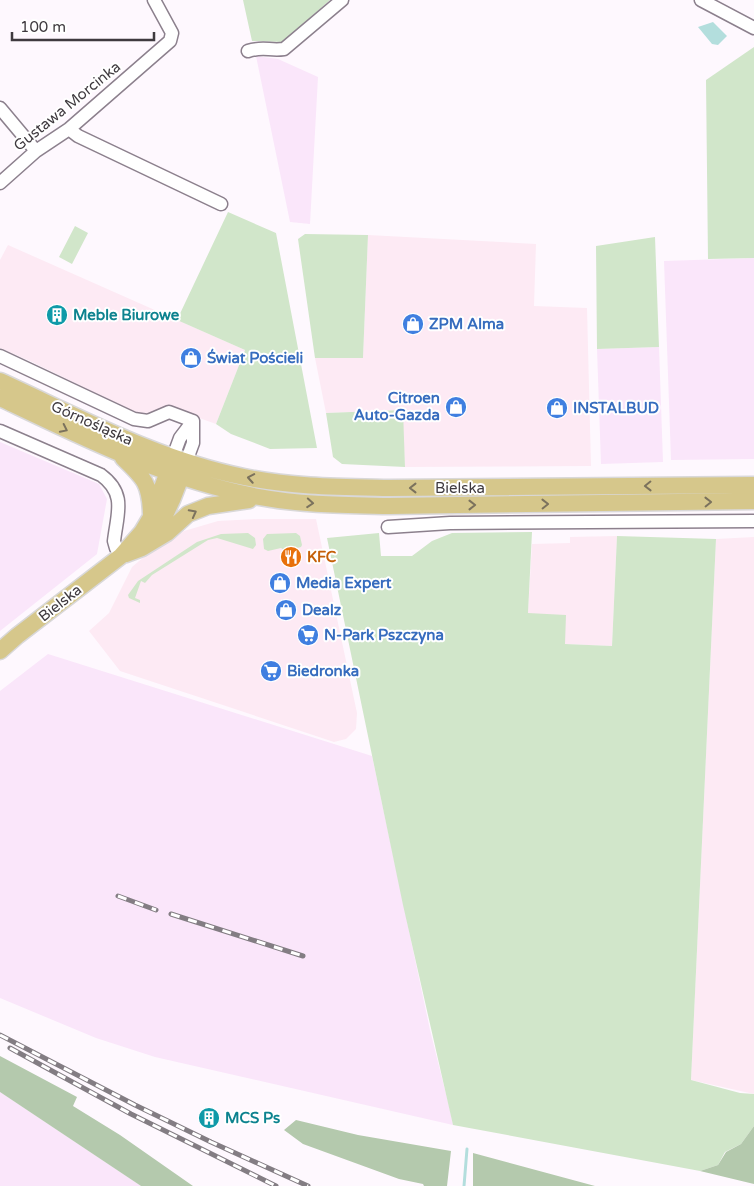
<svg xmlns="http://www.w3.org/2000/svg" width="754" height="1186" font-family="'Varela Round',sans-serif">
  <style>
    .commercial { fill: #fdeaf4 }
    .built { fill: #fae6fa }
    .green { fill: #d1e6ca }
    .forest { fill: #b4c9ad }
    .water { fill: #b3dedd }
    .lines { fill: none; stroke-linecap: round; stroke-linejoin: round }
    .stream { stroke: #b3dedd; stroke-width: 3 }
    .minor-casing { stroke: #8c808d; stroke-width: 15 }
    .major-casing { stroke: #d9d8d9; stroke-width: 19 }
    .minor { stroke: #fff; stroke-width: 12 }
    .major { stroke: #d6c78b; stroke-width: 16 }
    .rail-casing { stroke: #837d83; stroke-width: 5 }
    .rail { stroke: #fff; stroke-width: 3; stroke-dasharray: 9; stroke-linecap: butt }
    .oneway { stroke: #7b725d }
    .labels { text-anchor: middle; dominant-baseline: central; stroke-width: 4; stroke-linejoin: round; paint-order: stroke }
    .street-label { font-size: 15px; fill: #3f3a3f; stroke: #fff }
    .culture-label { font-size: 15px; font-weight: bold; fill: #0d838f; stroke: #fff; text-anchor: start }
    .shop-label { font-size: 15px; font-weight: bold; fill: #366cbe; stroke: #fff; text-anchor: start }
    .food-label { font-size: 15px; font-weight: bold; fill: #c56008; stroke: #fff; text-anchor: start }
  </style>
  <rect width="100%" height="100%" fill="#fef8fe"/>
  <path class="commercial" d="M 368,235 L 536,244 L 534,306 L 587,308 L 591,466 L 405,467 L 402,410 L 326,413 L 315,358 L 363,358 Z
    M 8,245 L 245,350 L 216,424 L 174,409 L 146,416 L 137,413 L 30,361 L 0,348 L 0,260 Z
    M 258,519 L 316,519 L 357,713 L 356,729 L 346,739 L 334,742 L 120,671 L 89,631 L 109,613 L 132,567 L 157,546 L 184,531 L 218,521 Z
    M 617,536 L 612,646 L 565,644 L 528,613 L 532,544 L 570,543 L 570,537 Z
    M 754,537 L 754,1094 L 691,1080 L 716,539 Z"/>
  <path class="built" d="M 256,56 L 278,59 L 318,77 L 310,224 L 290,222 Z
    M 754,258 L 754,459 L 671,460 L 664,261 Z
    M 659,347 L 663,462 L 601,464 L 597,349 Z
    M 0,442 L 99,484 L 107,499 L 97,554 L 0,631 Z
    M 48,654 L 372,756 L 430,1030 L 450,1110 L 453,1125 L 155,1057 L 96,1038 L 0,998 L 0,691 Z
    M 0,1092 L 141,1186 L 0,1186 Z"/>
  <path class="green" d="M 243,0 L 330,0 L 283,42 L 252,41 Z
    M 754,47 L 754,258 L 708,259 L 706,80 Z
    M 228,212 L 276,233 L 317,448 L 270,449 L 231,434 L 216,424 L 245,350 L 177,320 Z
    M 75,226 L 88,233 L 72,264 L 59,257 Z
    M 305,234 L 368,235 L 363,358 L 315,358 L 298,239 Z
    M 655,237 L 659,347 L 597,349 L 596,246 Z
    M 403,410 L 405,467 L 342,464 L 333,457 L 326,413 Z
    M 532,532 L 528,613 L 566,615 L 565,644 L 612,646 L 617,536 L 716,539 L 691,1080 L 740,1093 L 754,1094 L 754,1126 L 741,1144 L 725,1152 L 718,1165 L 700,1171 L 453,1125 L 403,905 L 327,538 L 379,533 L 381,556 L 412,556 L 432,541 L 452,533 Z
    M 248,533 L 255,538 L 256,545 L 253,549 L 217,538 L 208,540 L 152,575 L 145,583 L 141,581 L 135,598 L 140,600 L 140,603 L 129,598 L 128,595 L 138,581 L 197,542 L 221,534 Z
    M 296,533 L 300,536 L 302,545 L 301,547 L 286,551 L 281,548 L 268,551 L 264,549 L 263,539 L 267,534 Z"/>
  <path class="forest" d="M 0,1056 L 77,1097 L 73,1106 L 120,1135 L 193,1186 L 141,1186 L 0,1092 Z
    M 296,1120 L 358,1135 L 451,1151 L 447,1186 L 424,1186 L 423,1184 L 399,1179 L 303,1144 L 284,1130 Z
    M 754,1126 L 754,1184 L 700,1171 L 718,1165 L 726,1152 L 741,1144 Z
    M 473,1153 L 595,1186 L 473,1186 Z"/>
  <path class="water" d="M 713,22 L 727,36 L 718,45 L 712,44 L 698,27 Z"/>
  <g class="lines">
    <path class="stream" d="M 464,1186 L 467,1149"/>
    <g class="minor-casing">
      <path id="minor" d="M 701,0 L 754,28
        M 248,51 C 264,46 269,51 284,49 L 342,0
        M 0,108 L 36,151
        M 69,129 L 78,136 L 221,204
        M 0,183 L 36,151 L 69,129 L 170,41 L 172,33 L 154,0
        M 0,356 L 134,419 L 148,421 L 169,412 L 193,421
        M 0,431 L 101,475 C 127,494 117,514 114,541 L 116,548 L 121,556
        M 173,457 L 180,438 L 193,421
        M 186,462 L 193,443 L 193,421
        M 388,527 L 450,523 L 754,521"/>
    </g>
    <g class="major-casing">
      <path id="major" d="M 0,381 C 79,417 158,460 244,477 C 292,487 341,487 389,488 L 754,485
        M 0,398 C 84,438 167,480 259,497 C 302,505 346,505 389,506 L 754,501
        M 123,458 C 144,478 150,483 151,514
        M 153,541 L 172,500 L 184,469
        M 126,554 L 142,548 L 167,533 L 188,514 L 208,506 L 249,500
        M 0,651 L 17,636 L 121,556 L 142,532 L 151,517 L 171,464"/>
    </g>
    <use href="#minor" class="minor"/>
    <use href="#major" class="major"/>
    <g class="rail-casing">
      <path id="rail" d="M 118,896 L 156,910
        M 171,914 L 303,956
        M 0,1035 L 135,1105 L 211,1142 L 308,1186
        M 10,1048 L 131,1114 L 276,1186"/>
    </g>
    <use href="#rail" class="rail"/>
  </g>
  <defs><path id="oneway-chevron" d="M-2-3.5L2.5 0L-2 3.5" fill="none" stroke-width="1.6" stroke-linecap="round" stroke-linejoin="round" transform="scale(1.25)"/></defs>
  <g class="oneway">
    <use href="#oneway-chevron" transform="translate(64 429) rotate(26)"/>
    <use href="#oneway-chevron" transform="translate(251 478) rotate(-170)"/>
    <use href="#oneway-chevron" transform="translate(648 486) rotate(179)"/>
    <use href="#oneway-chevron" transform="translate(413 488) rotate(180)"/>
    <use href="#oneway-chevron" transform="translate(708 502) rotate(-1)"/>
    <use href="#oneway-chevron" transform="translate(310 503) rotate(4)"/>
    <use href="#oneway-chevron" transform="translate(545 504) rotate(-1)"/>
    <use href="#oneway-chevron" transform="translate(472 505)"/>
    <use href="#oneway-chevron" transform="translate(193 513) rotate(-28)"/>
  </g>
  <defs>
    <g id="building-disc" transform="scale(1.125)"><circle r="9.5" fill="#0f9aa8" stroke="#fff"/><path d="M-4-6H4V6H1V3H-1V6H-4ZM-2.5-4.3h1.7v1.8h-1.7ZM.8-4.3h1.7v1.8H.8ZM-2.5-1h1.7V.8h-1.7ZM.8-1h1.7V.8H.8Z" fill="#fff"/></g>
    <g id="shop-disc" transform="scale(1.125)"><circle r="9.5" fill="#3f7fe0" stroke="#fff"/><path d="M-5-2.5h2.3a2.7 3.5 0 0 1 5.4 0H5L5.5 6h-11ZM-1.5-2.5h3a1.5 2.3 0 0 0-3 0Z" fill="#fff"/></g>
    <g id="restaurant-disc" transform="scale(1.125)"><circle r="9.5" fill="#e8710a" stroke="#fff"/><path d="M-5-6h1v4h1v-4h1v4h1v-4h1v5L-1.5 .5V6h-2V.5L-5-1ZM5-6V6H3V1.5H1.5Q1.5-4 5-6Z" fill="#fff"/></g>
    <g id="supermarket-disc" transform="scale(1.125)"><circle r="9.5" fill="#3f7fe0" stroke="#fff"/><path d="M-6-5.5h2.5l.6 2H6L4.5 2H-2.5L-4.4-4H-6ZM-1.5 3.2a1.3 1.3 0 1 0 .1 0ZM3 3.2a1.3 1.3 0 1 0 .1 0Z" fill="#fff"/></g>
  </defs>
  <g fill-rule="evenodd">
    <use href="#building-disc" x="57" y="315"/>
    <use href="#shop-disc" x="413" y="324"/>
    <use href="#shop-disc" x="191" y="358"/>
    <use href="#shop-disc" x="456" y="407"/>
    <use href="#shop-disc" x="557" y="408"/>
    <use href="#restaurant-disc" x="291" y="557"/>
    <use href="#shop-disc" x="280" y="583"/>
    <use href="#shop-disc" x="286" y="610"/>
    <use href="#supermarket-disc" x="308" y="635"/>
    <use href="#supermarket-disc" x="271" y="671"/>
    <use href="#building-disc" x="209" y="1118"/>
  </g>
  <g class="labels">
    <g class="street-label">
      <text transform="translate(67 106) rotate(-39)">Gustawa Morcinka</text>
      <text transform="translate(92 423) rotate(24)">Górnośląska</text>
      <text x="460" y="488">Bielska</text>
      <text transform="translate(60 603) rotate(-38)">Bielska</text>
    </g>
    <g class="culture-label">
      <text x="73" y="315">Meble Biurowe</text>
      <text x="225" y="1118">MCS Ps</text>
    </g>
    <g class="shop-label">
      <text x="429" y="324">ZPM Alma</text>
      <text x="207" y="358">Świat Pościeli</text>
      <text x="440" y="398" text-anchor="end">Citroen<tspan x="440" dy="17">Auto-Gazda</tspan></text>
      <text x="573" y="408">INSTALBUD</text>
      <text x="296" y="583">Media Expert</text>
      <text x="302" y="610">Dealz</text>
      <text x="324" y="635">N-Park Pszczyna</text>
      <text x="287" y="671">Biedronka</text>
    </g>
    <g class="food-label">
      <text x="307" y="557">KFC</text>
    </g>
  </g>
  <path d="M12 32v8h142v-8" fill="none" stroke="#3f3a3f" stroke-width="2.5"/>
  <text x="20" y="32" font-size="15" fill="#3f3a3f" stroke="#ffffff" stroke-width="4" paint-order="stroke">100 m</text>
</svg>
